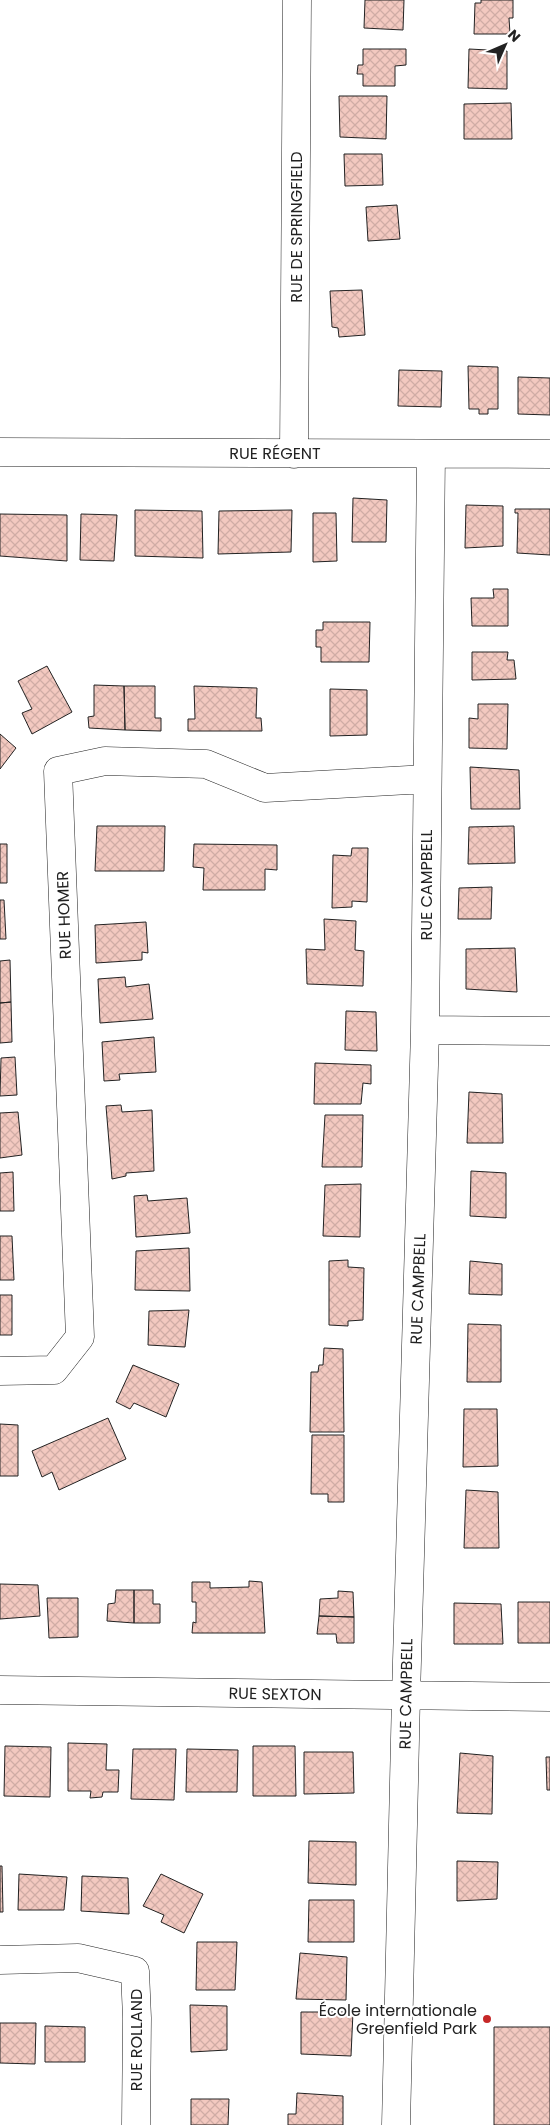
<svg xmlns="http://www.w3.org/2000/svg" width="550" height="2125" font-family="Poppins,sans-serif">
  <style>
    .building { fill: url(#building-cross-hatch); stroke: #222 }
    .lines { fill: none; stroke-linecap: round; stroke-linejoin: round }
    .minor-casing { stroke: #222; stroke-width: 29 }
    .minor { stroke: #fff; stroke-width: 28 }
    .poi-dot { fill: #c62828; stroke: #fff; stroke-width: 2 }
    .labels { text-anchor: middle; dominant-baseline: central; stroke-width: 4; stroke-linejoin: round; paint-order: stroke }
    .street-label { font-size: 16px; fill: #222; stroke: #fff }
    .poi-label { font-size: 16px; fill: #222; stroke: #fff; text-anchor: end }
  </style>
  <defs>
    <pattern id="building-cross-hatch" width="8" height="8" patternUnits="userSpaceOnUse" patternTransform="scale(1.25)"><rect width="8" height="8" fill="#f3c9c0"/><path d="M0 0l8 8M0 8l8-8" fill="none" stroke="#d0aca5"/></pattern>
  </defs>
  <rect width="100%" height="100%" fill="#fff"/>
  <path class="building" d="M 365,0 L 404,0 L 403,30 L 364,28 Z
    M 481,0 L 513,0 L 513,18 L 509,18 L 510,34 L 474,34 L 475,3 L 481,3 Z
    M 363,49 L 406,49 L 406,65 L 395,66 L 395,86 L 363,86 L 363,74 L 357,74 L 358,65 L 363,65 Z
    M 469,49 L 507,51 L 507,89 L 468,88 Z
    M 339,96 L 387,96 L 386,139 L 340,137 Z
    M 511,103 L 512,139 L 464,139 L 464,104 Z
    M 344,154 L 382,154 L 383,185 L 345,186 Z
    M 397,205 L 400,239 L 368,241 L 366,207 Z
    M 362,290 L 365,335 L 339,337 L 338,328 L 332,327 L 330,291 Z
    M 468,366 L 498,367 L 498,409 L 488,409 L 488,414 L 479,414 L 479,409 L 469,409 Z
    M 399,370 L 442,371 L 441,407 L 398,406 Z
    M 518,377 L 550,378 L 550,415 L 518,414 Z
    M 353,498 L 387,500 L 386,542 L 352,542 Z
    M 466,505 L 503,506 L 503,546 L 465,548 Z
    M 515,509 L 550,509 L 550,555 L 517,553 L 518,513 L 515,513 Z
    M 135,510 L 202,511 L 203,558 L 135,556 Z
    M 292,510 L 291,552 L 218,554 L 219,511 Z
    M 313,513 L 336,513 L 337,561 L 313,562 Z
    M 0,514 L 67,515 L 67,561 L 0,556 Z
    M 81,514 L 117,515 L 114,561 L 80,560 Z
    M 493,589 L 508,589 L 508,626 L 472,626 L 471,598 L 494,598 Z
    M 323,622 L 370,622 L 369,662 L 321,662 L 321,647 L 316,647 L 316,630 L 323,630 Z
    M 472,652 L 508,652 L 507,660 L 514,660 L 516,679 L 472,680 Z
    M 47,666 L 72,712 L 32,734 L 22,713 L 32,709 L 18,681 Z
    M 94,685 L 124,686 L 125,730 L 89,728 L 88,717 L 94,716 Z
    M 124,686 L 155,686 L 155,718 L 161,718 L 161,731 L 125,730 Z
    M 194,686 L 257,688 L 256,718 L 261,718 L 262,731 L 188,731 L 188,719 L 195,719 Z
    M 330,689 L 367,690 L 367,735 L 330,736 Z
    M 478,704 L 508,704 L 507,749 L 469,748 L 469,718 L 478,719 Z
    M 0,734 L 16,748 L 0,769 Z
    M 470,767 L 519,770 L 520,809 L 471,809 Z
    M 97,826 L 165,826 L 164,871 L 95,871 Z
    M 514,826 L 515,863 L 468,864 L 469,827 Z
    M 0,844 L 7,844 L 7,883 L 0,883 Z
    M 194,844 L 277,845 L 277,870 L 265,869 L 265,890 L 203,890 L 204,868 L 193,867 Z
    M 352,848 L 368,848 L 367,902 L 352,901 L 352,907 L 332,908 L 333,855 L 351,856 Z
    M 492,887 L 491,919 L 458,919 L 459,888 Z
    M 0,900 L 4,900 L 6,939 L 0,939 Z
    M 324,919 L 356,921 L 355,950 L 364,951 L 363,986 L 307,984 L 306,949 L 325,950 Z
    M 146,922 L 148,953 L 142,952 L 142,960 L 96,963 L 95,925 Z
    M 515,948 L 517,992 L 466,989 L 466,949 Z
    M 10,960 L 11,1002 L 0,1003 L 0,961 Z
    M 125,977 L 126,987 L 149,984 L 153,1019 L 100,1023 L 98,979 Z
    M 11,1002 L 12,1042 L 0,1043 L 0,1003 Z
    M 346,1011 L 376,1012 L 377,1051 L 345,1050 Z
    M 154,1037 L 156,1072 L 119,1074 L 120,1080 L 104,1081 L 102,1042 Z
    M 15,1057 L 17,1095 L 0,1096 L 1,1058 Z
    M 315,1063 L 371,1065 L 371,1084 L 363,1083 L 361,1104 L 314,1104 Z
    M 469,1092 L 502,1094 L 503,1143 L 467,1143 Z
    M 121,1105 L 122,1112 L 152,1110 L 154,1171 L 126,1173 L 126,1176 L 112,1179 L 106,1106 Z
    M 18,1112 L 22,1155 L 0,1158 L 0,1113 Z
    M 325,1115 L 363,1115 L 362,1167 L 322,1167 Z
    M 471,1171 L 506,1173 L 506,1218 L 470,1216 Z
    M 13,1172 L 14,1211 L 0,1211 L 0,1173 Z
    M 361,1184 L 360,1237 L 323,1236 L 325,1185 Z
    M 147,1195 L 148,1201 L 187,1198 L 190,1233 L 136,1237 L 134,1196 Z
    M 0,1236 L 12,1236 L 14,1280 L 0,1280 Z
    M 189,1248 L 190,1291 L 135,1290 L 136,1251 Z
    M 348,1260 L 348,1267 L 364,1268 L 363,1320 L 348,1321 L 348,1326 L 329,1325 L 329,1261 Z
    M 470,1261 L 502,1264 L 502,1295 L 469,1294 Z
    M 0,1295 L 12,1295 L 12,1335 L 0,1335 Z
    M 189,1310 L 185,1347 L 148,1345 L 149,1311 Z
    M 468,1324 L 501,1325 L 501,1382 L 467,1382 Z
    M 324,1348 L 343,1349 L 344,1432 L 310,1432 L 311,1372 L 318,1372 L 319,1365 L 323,1365 Z
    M 133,1365 L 179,1384 L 166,1417 L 134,1403 L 130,1409 L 116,1402 Z
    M 464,1409 L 497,1409 L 498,1466 L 463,1467 Z
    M 108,1418 L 126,1459 L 59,1490 L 52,1472 L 42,1477 L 32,1451 Z
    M 0,1424 L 18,1425 L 18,1476 L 0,1476 Z
    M 312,1435 L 344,1435 L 344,1502 L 328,1502 L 328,1494 L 311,1494 Z
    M 466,1490 L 498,1492 L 499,1548 L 464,1548 Z
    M 249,1581 L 262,1582 L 265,1633 L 192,1633 L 193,1622 L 196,1623 L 196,1602 L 192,1602 L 192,1582 L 210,1582 L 210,1588 L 249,1587 Z
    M 0,1584 L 38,1585 L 40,1616 L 0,1619 Z
    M 116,1590 L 134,1590 L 134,1623 L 107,1621 L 108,1604 L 115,1603 Z
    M 134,1590 L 153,1590 L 153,1604 L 160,1604 L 160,1623 L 134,1623 Z
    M 338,1591 L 353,1592 L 354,1617 L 319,1616 L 320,1599 L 338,1598 Z
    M 47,1598 L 78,1598 L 78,1637 L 49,1638 Z
    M 518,1602 L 550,1602 L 550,1643 L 518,1643 Z
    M 454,1603 L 501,1604 L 503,1644 L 454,1644 Z
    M 319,1616 L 354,1617 L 354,1643 L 337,1643 L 336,1634 L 317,1634 Z
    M 68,1743 L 107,1744 L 106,1770 L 119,1770 L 118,1792 L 103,1792 L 102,1797 L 90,1798 L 91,1791 L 68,1791 Z
    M 5,1746 L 51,1747 L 50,1797 L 4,1796 Z
    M 253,1746 L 295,1746 L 296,1796 L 253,1796 Z
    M 133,1749 L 176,1749 L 174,1800 L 131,1799 Z
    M 187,1749 L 238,1750 L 237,1792 L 186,1792 Z
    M 304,1752 L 353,1752 L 354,1793 L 304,1794 Z
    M 460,1753 L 493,1756 L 492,1814 L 457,1813 Z
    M 546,1757 L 550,1757 L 550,1790 L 547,1790 Z
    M 309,1841 L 356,1842 L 356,1885 L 308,1883 Z
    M 457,1861 L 498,1862 L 497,1899 L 457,1901 Z
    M 0,1866 L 2,1866 L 3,1912 L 0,1912 Z
    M 19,1874 L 67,1877 L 64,1910 L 18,1910 Z
    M 161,1874 L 203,1894 L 184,1933 L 161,1922 L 164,1915 L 143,1906 Z
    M 82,1876 L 128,1878 L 129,1914 L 81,1911 Z
    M 309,1900 L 354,1900 L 354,1942 L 308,1942 Z
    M 197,1942 L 237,1942 L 235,1990 L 196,1990 Z
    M 300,1953 L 347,1957 L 346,2000 L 296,1999 Z
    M 190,2005 L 227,2006 L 227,2050 L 191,2052 Z
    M 301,2012 L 353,2012 L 351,2056 L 301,2054 Z
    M 0,2023 L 36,2023 L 35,2064 L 0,2063 Z
    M 45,2026 L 85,2027 L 85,2062 L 45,2062 Z
    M 494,2027 L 550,2027 L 550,2125 L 494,2125 Z
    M 297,2093 L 343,2096 L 343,2125 L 288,2125 L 288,2114 L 296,2114 Z
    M 191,2099 L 229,2099 L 228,2125 L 191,2125 Z"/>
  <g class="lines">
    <g class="minor-casing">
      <path id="minor" d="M 0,452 L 550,454
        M 294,454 L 297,0
        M 425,1030 L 550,1031
        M 0,1371 L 54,1370 L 80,1337 L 58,771 L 105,761 L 206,764 L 265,788 L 427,779
        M 0,1690 L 550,1697
        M 0,1960 L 78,1958 L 135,1971 L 137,2018 L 136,2125
        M 396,2125 L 406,1696 L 425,1030 L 431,454"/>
    </g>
    <use href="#minor" class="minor"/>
  </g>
  <circle class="poi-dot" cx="487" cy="2019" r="5"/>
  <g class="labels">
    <g class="street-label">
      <text transform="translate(296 227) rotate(-90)">RUE DE SPRINGFIELD</text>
      <text x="275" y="453">RUE RÉGENT</text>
      <text transform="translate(426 885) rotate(-90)">RUE CAMPBELL</text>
      <text transform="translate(64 915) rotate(-92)">RUE HOMER</text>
      <text transform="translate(418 1289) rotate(-88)">RUE CAMPBELL</text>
      <text transform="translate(275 1694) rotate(1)">RUE SEXTON</text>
      <text transform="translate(406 1694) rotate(-89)">RUE CAMPBELL</text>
      <text transform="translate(136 2040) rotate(-90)">RUE ROLLAND</text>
    </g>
    <g class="poi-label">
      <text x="477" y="2010">École internationale<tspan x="477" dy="18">Greenfield Park</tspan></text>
    </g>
  </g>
  <g transform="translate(505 45) rotate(45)" stroke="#ffffff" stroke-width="4" paint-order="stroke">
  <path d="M0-4L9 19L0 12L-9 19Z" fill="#222222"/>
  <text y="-8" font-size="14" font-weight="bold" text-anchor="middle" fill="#222222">N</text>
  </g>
</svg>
